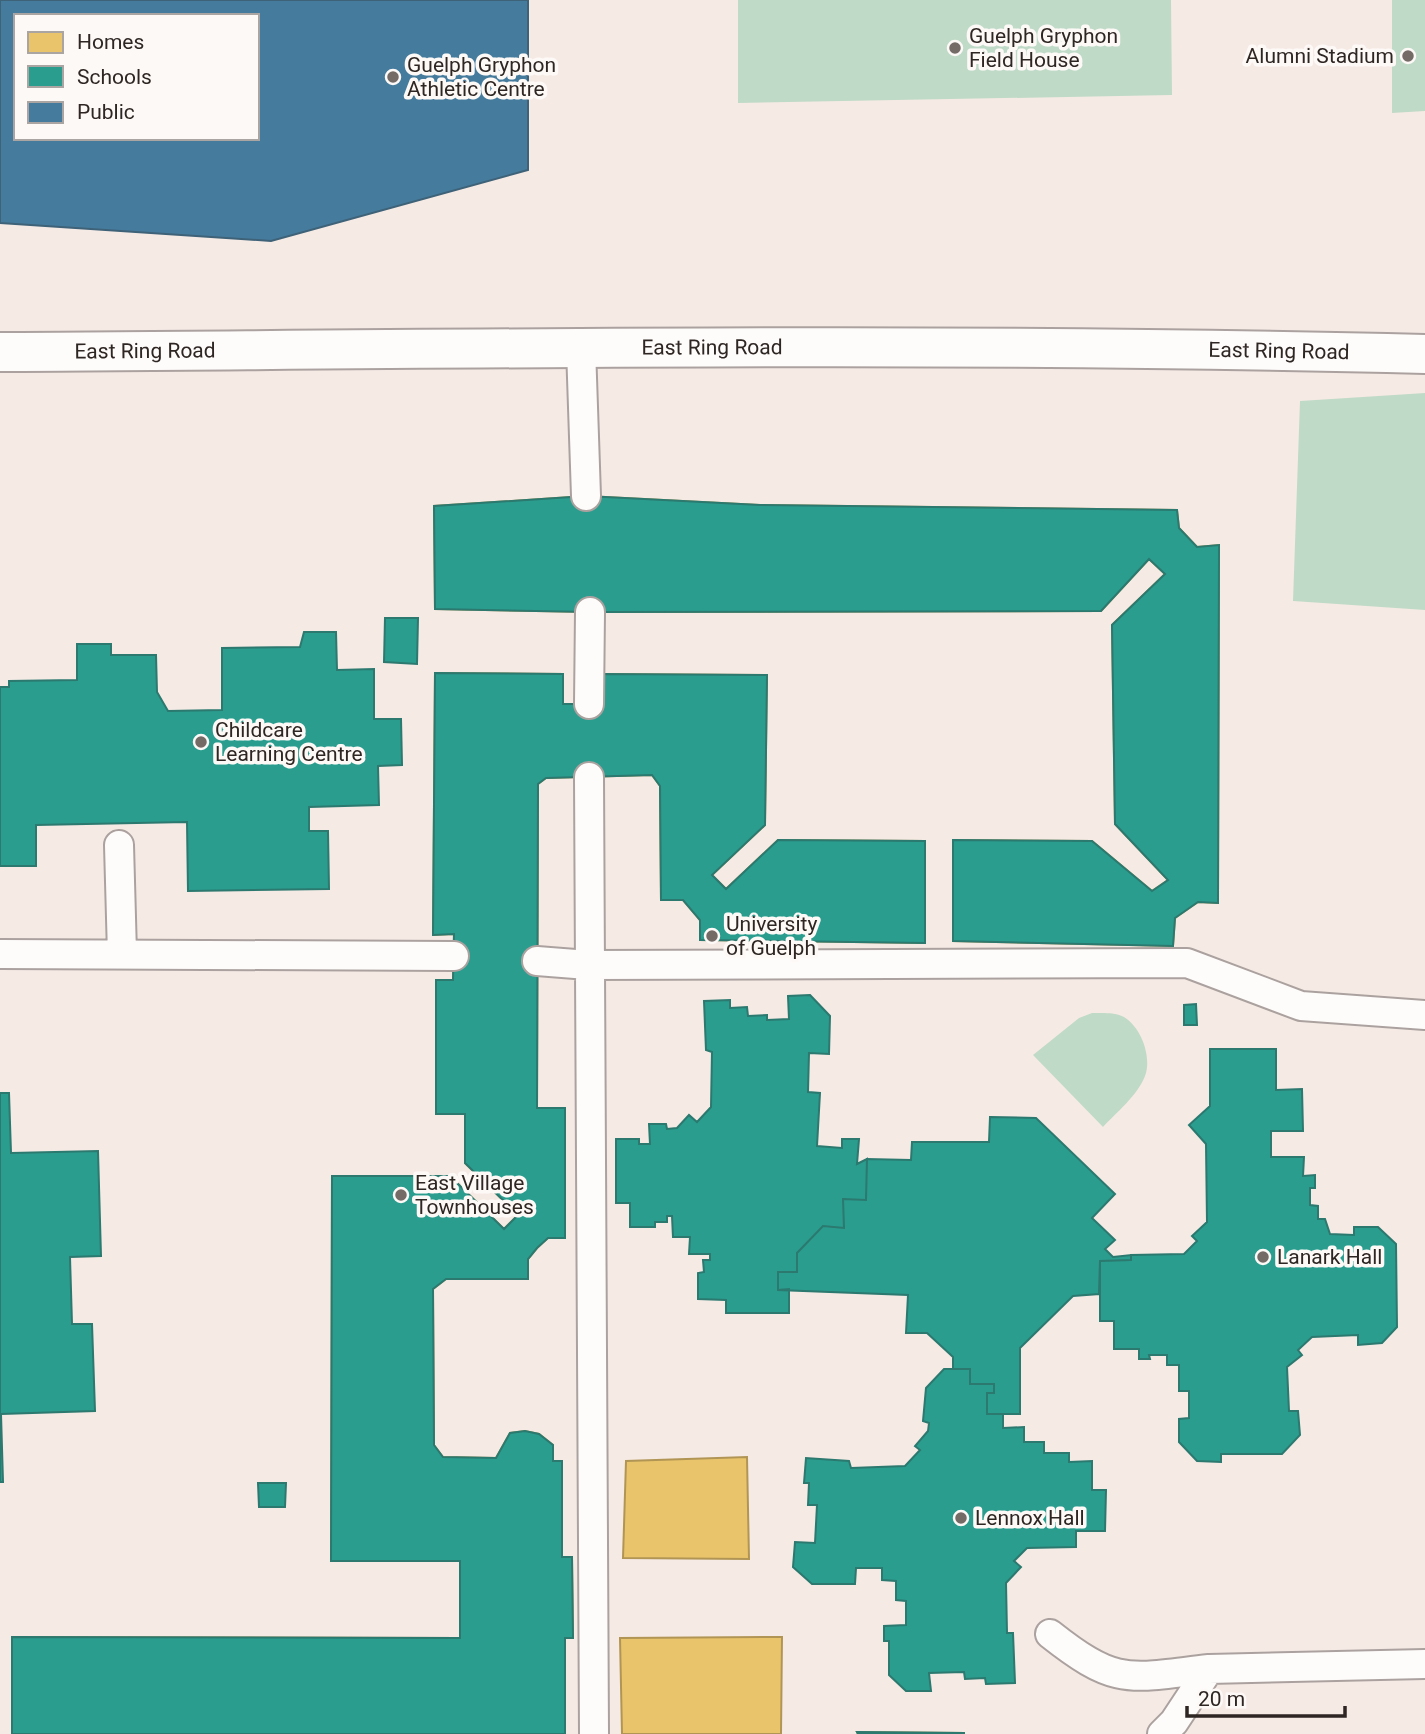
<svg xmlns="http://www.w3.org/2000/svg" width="1425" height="1734" font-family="Roboto,sans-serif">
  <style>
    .green { fill: #c0dac8 }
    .homes { fill: #e9c46a; stroke: #b19555; stroke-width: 2 }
    .schools { fill: #2a9d8f; stroke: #2b796f; stroke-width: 2 }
    .public { fill: #457b9d; stroke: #3e6278; stroke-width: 2; fill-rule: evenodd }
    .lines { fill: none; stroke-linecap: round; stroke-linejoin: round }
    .lane-casing { stroke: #aba29f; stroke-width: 32 }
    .street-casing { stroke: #aba29f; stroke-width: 42 }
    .lane { stroke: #fefcfb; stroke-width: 28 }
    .street { stroke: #fefcfb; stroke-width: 38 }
    .poi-dot { fill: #746b67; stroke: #fdf9f7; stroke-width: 2.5 }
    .labels { text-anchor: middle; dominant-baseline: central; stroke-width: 7; stroke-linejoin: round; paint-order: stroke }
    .poi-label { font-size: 21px; fill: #2e2623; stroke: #fdf9f7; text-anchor: start }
    .street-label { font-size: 21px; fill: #2e2623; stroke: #fdf9f7 }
  </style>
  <rect width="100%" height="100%" fill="#f6eae5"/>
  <path class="green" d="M 738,0 L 1171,0 L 1172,95 L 738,103 Z
    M 1392,0 L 1425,0 L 1425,111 L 1392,113 Z
    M 1425,393 L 1425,610 L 1293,601 L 1300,401 Z
    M 1092,1013 C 1102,1013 1116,1012 1124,1017 C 1142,1028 1152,1058 1145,1076 C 1138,1095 1116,1113 1103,1127 L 1033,1055 L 1079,1018 Z"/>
  <path class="homes" d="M 586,496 L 760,505 L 1177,510 L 1179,528 L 1197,547 L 1219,545 L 1218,903 L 1198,902 L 1175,918 L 1173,946 L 953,941 L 953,840 L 1092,841 L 1152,891 L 1168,880 L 1115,824 L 1112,625 L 1165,574 L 1149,559 L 1101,611 L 590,612 L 435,609 L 434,506 Z
    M 435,673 L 563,674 L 563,704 L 603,704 L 603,674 L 767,675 L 765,825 L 712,875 L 726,889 L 778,840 L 925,841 L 925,943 L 700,940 L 700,920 L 683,900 L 661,900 L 660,786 L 652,775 L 546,778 L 538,784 L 537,1108 L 565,1108 L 565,1238 L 548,1238 L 537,1248 L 528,1259 L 528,1279 L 446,1279 L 433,1289 L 434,1445 L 443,1457 L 496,1458 L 510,1433 L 525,1431 L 539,1434 L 553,1445 L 553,1461 L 562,1461 L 562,1557 L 572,1557 L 573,1638 L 565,1638 L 565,1734 L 12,1734 L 12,1637 L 460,1638 L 460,1561 L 331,1561 L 332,1176 L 450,1176 L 504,1229 L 518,1215 L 465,1163 L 465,1114 L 436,1114 L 436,980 L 453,980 L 454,934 L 433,935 Z
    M 747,1457 L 749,1559 L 623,1558 L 626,1461 Z
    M 747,1457 L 749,1559 L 623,1558 L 626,1461 Z
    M 782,1637 L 781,1734 L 622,1734 L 620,1638 Z
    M 782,1637 L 781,1734 L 622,1734 L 620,1638 Z
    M 857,1732 L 964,1733 L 964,1734 L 858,1734 Z"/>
  <path class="schools" d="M 586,496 L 760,505 L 1177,510 L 1179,528 L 1197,547 L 1219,545 L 1218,903 L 1198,902 L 1175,918 L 1173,946 L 953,941 L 953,840 L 1092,841 L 1152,891 L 1168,880 L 1115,824 L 1112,625 L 1165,574 L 1149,559 L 1101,611 L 590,612 L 435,609 L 434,506 Z
    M 385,618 L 418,618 L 417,664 L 384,662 Z
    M 304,632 L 336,632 L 337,670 L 374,669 L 374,719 L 401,719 L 402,765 L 378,766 L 379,805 L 309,807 L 309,831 L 328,831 L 329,889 L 188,891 L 187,822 L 36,825 L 36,866 L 0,866 L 0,687 L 9,687 L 9,681 L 77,680 L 77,644 L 111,644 L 111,655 L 156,655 L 157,692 L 168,711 L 222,710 L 222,648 L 300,647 Z
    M 435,673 L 563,674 L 563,704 L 603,704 L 603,674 L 767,675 L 765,825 L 712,875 L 726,889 L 778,840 L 925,841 L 925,943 L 700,940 L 700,920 L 683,900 L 661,900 L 660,786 L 652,775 L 546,778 L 538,784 L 537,1108 L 565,1108 L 565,1238 L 548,1238 L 537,1248 L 528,1259 L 528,1279 L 446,1279 L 433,1289 L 434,1445 L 443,1457 L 496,1458 L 510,1433 L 525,1431 L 539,1434 L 553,1445 L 553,1461 L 562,1461 L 562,1557 L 572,1557 L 573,1638 L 565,1638 L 565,1734 L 12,1734 L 12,1637 L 460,1638 L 460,1561 L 331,1561 L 332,1176 L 450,1176 L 504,1229 L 518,1215 L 465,1163 L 465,1114 L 436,1114 L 436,980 L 453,980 L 454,934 L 433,935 Z
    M 810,995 L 830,1016 L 829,1054 L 809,1053 L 808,1092 L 820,1093 L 817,1146 L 842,1148 L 842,1139 L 859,1139 L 857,1164 L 867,1159 L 866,1200 L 843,1199 L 844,1228 L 823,1226 L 797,1253 L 797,1272 L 778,1272 L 778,1290 L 789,1289 L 789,1313 L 726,1313 L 726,1300 L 698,1299 L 698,1273 L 704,1272 L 703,1260 L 710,1260 L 710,1254 L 689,1254 L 690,1237 L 673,1237 L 672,1216 L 667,1216 L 667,1222 L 655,1222 L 655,1227 L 630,1227 L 630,1203 L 616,1203 L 616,1139 L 639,1139 L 639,1144 L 650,1144 L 649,1124 L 666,1124 L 667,1129 L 677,1128 L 689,1115 L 697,1122 L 711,1107 L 712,1052 L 706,1050 L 704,1001 L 730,1000 L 730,1008 L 747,1007 L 748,1016 L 767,1015 L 767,1020 L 789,1019 L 788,996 Z
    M 1196,1004 L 1197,1025 L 1184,1025 L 1184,1005 Z
    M 1210,1049 L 1276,1049 L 1276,1090 L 1302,1089 L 1303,1131 L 1271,1131 L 1271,1157 L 1304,1157 L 1303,1176 L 1315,1175 L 1315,1188 L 1310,1188 L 1310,1205 L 1318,1206 L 1318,1219 L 1325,1219 L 1330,1234 L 1354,1235 L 1354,1227 L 1378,1227 L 1396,1244 L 1397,1327 L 1382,1343 L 1358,1345 L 1358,1335 L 1312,1337 L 1298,1350 L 1302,1355 L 1287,1367 L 1289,1411 L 1298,1411 L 1300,1435 L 1282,1454 L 1221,1454 L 1221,1462 L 1197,1461 L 1179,1442 L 1179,1419 L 1189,1418 L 1189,1391 L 1179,1391 L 1179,1365 L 1167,1365 L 1167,1355 L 1149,1355 L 1150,1359 L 1139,1359 L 1139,1349 L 1114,1349 L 1114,1321 L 1100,1321 L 1100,1261 L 1131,1260 L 1131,1255 L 1184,1254 L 1197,1241 L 1192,1236 L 1207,1222 L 1206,1144 L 1189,1125 L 1210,1106 Z
    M 0,1093 L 9,1093 L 11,1153 L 98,1151 L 101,1256 L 70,1257 L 72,1324 L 92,1324 L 95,1411 L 1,1414 L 3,1482 L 0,1482 Z
    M 990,1117 L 1036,1118 L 1115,1194 L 1092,1218 L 1115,1240 L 1105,1249 L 1113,1257 L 1131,1255 L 1131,1260 L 1100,1261 L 1099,1294 L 1073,1296 L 1020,1348 L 1020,1414 L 987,1414 L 987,1393 L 994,1393 L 994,1384 L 970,1384 L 970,1369 L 953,1369 L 953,1357 L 927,1333 L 906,1333 L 908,1295 L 778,1290 L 778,1272 L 797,1272 L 797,1253 L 823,1226 L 844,1228 L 843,1199 L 866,1200 L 867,1159 L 911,1160 L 912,1142 L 989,1142 Z
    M 944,1369 L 970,1369 L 970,1384 L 994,1384 L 994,1393 L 987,1393 L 987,1414 L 1003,1414 L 1003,1428 L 1024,1427 L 1024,1442 L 1044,1442 L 1044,1453 L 1069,1453 L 1069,1462 L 1092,1461 L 1092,1490 L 1106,1490 L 1105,1531 L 1076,1531 L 1076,1547 L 1027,1548 L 1014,1561 L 1021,1567 L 1006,1583 L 1007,1633 L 1013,1633 L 1015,1683 L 986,1684 L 985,1678 L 965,1679 L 964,1672 L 929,1673 L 931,1691 L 906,1691 L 889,1675 L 889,1641 L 884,1641 L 884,1626 L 906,1625 L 906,1601 L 896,1600 L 896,1581 L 882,1580 L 882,1568 L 856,1568 L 855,1584 L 812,1584 L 793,1567 L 795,1542 L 815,1543 L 817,1505 L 808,1505 L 809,1483 L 804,1483 L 806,1458 L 849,1461 L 851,1468 L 905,1466 L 920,1450 L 915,1446 L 928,1431 L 929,1423 L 923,1421 L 926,1388 Z
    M 258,1483 L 286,1483 L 285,1507 L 259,1507 Z
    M 857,1732 L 964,1733 L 964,1734 L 858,1734 Z"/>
  <path class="public" d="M 0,0 L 528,0 L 528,170 L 271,241 L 0,223 ZM 16,16 L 257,16 L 257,138 L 16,138 Z"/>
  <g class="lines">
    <g class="lane-casing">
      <path id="lane" d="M 581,348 L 586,496
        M 589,704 L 590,612
        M 589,777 L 594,1734
        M 119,845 L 122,954
        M 0,954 L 454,956
        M 537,961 L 588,965 L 1187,963 L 1301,1006 L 1425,1015
        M 1050,1634 C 1117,1687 1129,1678 1209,1669
        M 1162,1734 L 1174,1722 L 1209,1669 L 1425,1664"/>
    </g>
    <g class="street-casing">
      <g id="street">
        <path id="s1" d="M 0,352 C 475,349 950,342 1425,354"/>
      </g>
    </g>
    <use href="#lane" class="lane"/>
    <use href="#street" class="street"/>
  </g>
  <g class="poi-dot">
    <circle cx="955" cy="48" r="7"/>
    <circle cx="1408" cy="56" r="7"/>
    <circle cx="393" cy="77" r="7"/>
    <circle cx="201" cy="742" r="7"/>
    <circle cx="712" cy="936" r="7"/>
    <circle cx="401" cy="1195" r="7"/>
    <circle cx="1263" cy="1257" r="7"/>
    <circle cx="961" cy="1518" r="7"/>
  </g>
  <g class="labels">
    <g class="poi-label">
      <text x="969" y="36">Guelph Gryphon<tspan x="969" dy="24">Field House</tspan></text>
      <text x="1394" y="56" text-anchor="end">Alumni Stadium</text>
      <text x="407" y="65">Guelph Gryphon<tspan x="407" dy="24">Athletic Centre</tspan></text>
      <text x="215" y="730">Childcare<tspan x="215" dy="24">Learning Centre</tspan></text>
      <text x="726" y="924">University<tspan x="726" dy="24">of Guelph</tspan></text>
      <text x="415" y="1183">East Village<tspan x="415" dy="24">Townhouses</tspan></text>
      <text x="1277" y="1257">Lanark Hall</text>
      <text x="975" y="1518">Lennox Hall</text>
    </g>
    <g class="street-label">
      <text stroke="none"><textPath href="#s1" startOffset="712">East Ring Road</textPath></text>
      <text stroke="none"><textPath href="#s1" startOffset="145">East Ring Road</textPath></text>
      <text stroke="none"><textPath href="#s1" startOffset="1279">East Ring Road</textPath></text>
    </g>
  </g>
  <rect x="14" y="14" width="245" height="126" fill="#fdf9f7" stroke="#aaa5a2" stroke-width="2"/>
  <rect x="28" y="32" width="35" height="21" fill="#e9c46a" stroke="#aaa5a2" stroke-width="2"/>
  <text x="77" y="49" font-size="21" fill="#2e2623">Homes</text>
  <rect x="28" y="66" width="35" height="21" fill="#2a9d8f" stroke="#aaa5a2" stroke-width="2"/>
  <text x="77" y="84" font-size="21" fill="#2e2623">Schools</text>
  <rect x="28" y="102" width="35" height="21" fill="#457b9d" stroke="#aaa5a2" stroke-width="2"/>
  <text x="77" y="119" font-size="21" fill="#2e2623">Public</text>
  <path d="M1187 1706v10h158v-10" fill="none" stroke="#2e2623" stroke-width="3.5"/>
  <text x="1198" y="1706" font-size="21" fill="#2e2623" stroke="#fdf9f7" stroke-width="5" paint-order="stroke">20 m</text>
</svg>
